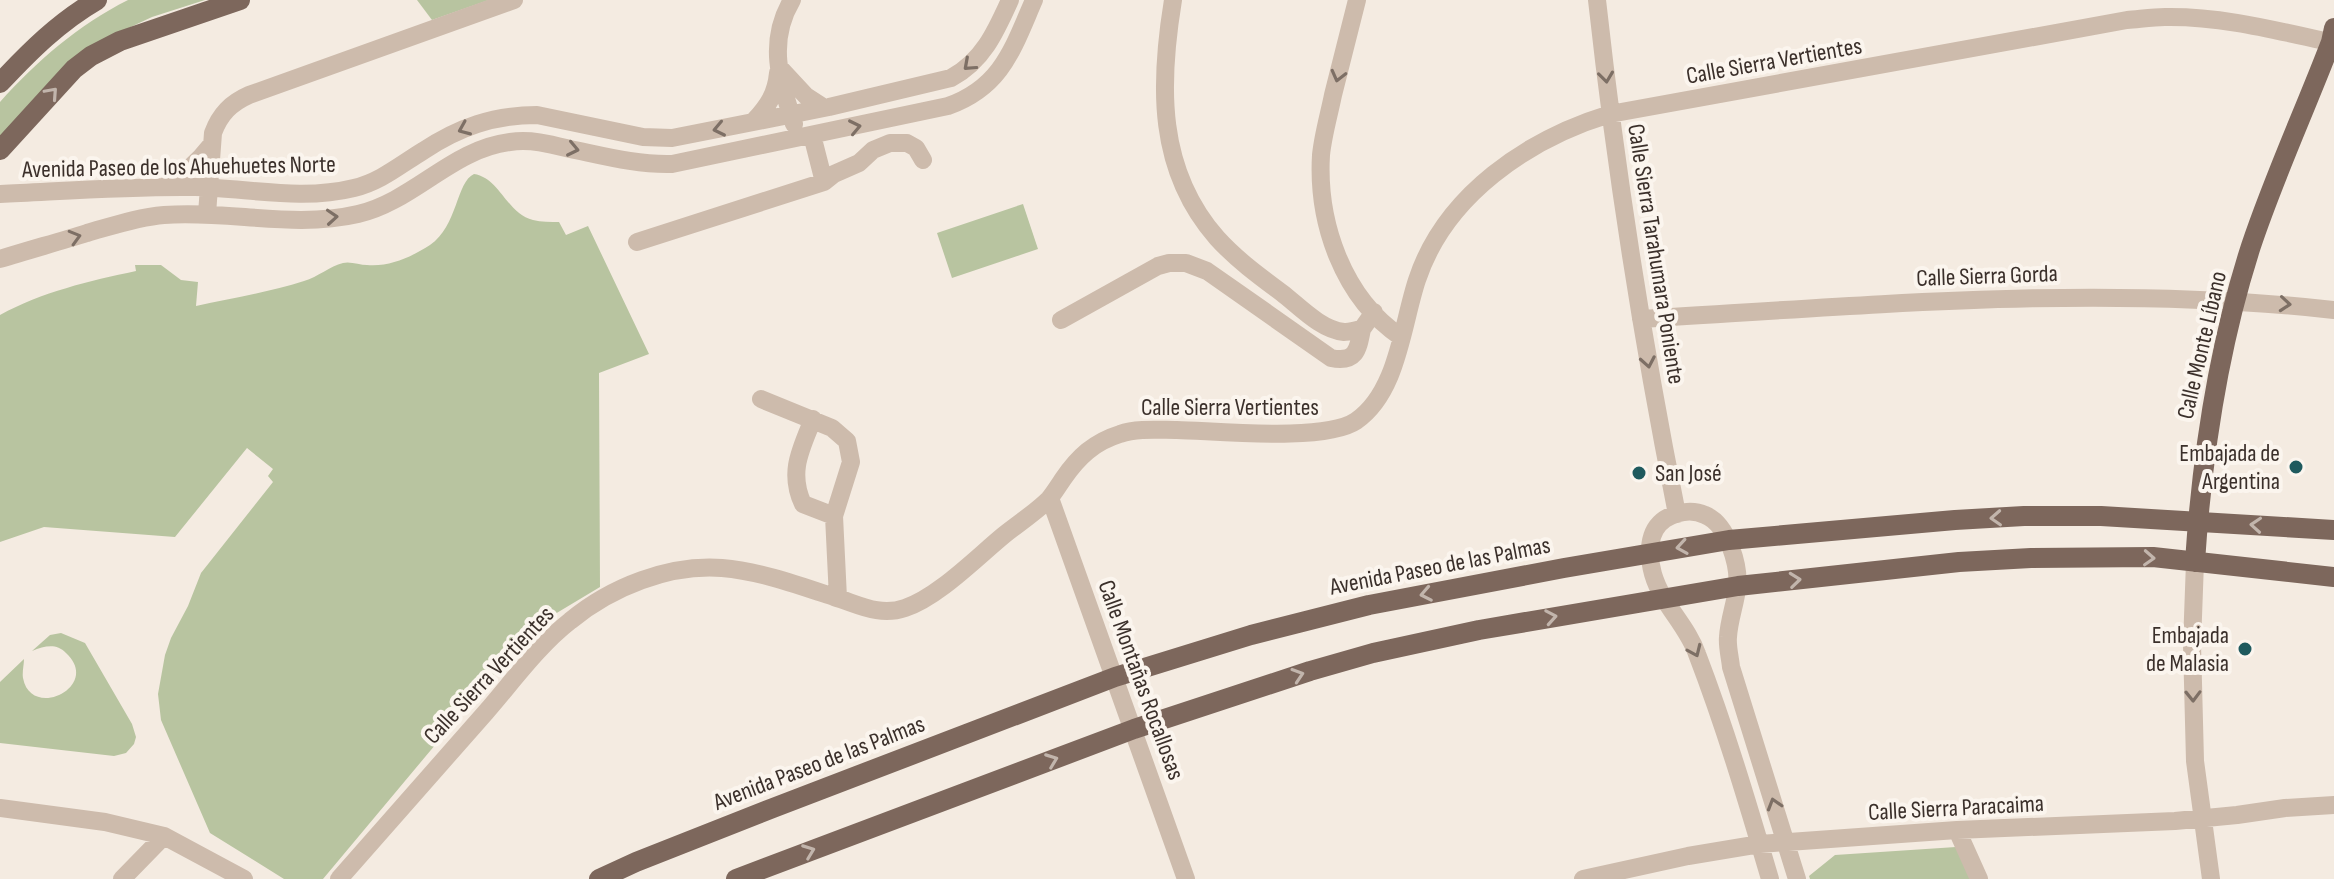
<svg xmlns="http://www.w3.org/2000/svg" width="2334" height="879" font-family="'Sofia Sans Condensed',sans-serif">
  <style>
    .green { fill: #b8c4a0 }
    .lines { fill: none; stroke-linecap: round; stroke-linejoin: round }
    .minor { stroke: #cdbbac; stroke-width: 18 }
    .major { stroke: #7d675c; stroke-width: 20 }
    .oneway { stroke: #7d6f65 }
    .oneway2 { stroke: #c2b5ac }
    .poi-dot { fill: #1f5a5e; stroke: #fbf5ee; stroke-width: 3 }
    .labels { text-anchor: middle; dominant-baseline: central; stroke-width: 8; stroke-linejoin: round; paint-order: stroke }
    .street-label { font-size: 24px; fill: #3b302b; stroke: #fbf5ee }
    .poi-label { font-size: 24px; fill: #3b302b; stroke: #fbf5ee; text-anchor: end }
  </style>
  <rect width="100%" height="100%" fill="#f4ebe1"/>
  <path class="green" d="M 128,0 L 205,0 L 152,17 L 120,32 L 0,142 L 0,102 C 37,61 78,25 128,0 Z
    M 417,0 L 489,0 L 432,20 Z
    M 474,174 C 500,178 507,214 533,220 C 541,222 551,222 559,222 L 566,235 L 588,226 L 649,354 L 599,373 L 600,587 L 545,620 L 502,665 L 323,879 L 284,879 L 210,833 L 161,720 L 158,694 L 165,655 L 171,638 L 188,606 L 201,573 L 273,482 L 268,476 L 273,469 L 247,448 L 175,537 L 44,527 L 0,542 L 0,315 C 42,292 89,281 136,271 L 135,265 L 161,265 L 181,280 L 198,282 L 196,306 C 232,298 270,292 304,281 C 318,277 330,266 343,263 C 350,261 360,265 367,265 C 390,267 411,257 430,245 C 458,226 456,182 474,174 Z
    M 1023,204 L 1038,249 L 952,278 L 937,233 Z
    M 61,633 L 85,643 L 132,724 L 136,737 L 134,744 L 126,753 L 114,756 L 0,743 L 0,682 L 24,659 C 24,664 22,673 23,678 C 31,721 102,686 66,653 C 56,643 45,646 32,651 L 50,635 Z
    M 1956,847 L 1970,879 L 1810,879 L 1809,876 L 1835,855 Z"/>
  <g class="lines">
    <path class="minor" d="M 792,0 C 767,42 780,81 794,124
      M 1173,0 C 1159,85 1157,170 1217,238 C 1236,259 1259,276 1282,293 C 1299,306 1321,330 1344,332 C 1349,332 1356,330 1362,329 L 1374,312
      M 1357,0 C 1349,32 1341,63 1333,95 C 1329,115 1323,135 1321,155 C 1317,223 1343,298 1401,337
      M 1597,0 C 1616,172 1643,344 1677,514
      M 780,68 L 806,96 L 823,107
      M 754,121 C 768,106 776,94 778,73
      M 824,182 L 834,174 L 859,163 L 873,150 L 890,143 L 907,143 L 916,148 L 923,160
      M 164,187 C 184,175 198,162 212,144
      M 0,194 C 65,191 130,186 195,187 C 247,188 302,201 354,188 C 380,182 400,165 423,151 C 459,127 494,115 537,115 L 643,137 L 672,138 L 829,107 L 951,78 C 983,61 996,31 1010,0
      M 207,214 L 213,133 C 220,114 231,103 249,95 L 514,0
      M 637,242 L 824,182 L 812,135
      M 0,259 C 29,250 58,242 87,233 C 112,226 138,217 164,215 C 229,210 294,229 358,214 C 414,201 452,149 510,142 C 531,139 550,144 570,149 C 604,156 637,165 672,164 L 948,106 C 1002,87 1013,48 1034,0
      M 1641,319 C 1872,305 2103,284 2334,310
      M 1061,320 L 1158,266 L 1169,263 L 1186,263 L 1207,271 L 1331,358 C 1356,363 1358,350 1362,329
      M 761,399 L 832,428 L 847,441 L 851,462 L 834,516 L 838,598
      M 813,419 C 801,449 788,472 803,504 L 834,516
      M 1050,498 L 1186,879
      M 2195,562 L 2192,644 L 2195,761 L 2211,879
      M 0,808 L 105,822 L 164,836 L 244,879
      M 1957,830 L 1979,879
      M 122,879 L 164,836
      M 339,879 C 388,823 437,767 486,712 C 513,681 538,646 570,621 C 611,587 669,564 722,568 C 759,571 798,585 834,597 C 858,604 879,617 905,608 C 938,597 976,558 1004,535 C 1019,523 1036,512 1049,499 C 1054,493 1059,485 1063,479 C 1078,457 1094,442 1120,434 C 1137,428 1159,430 1177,430 C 1218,431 1325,442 1356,421 C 1398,392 1402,325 1417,280 C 1445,195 1528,139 1610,114 L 2127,20 C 2140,19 2153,17 2165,17 C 2223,16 2278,31 2334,43
      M 1583,879 L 1688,856 L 1760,844 L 1957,830 L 2175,821 L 2237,815 L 2285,808 L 2334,805
      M 1770,879 C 1748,804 1725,727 1697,654 C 1687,625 1662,605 1653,574 C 1648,556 1647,531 1665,519 C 1677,512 1692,509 1705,515 C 1728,524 1740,567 1737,589 C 1735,605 1729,620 1728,637 C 1727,646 1730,657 1731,667 L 1797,879"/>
    <path class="major" d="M 0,83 C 30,51 59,22 97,0
      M 0,150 L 74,69 L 91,56 L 120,41 L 240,0
      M 2195,562 C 2202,455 2218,348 2251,246 C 2274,177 2305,110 2331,42 L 2334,28
      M 599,879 L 636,862 L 773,808 L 1115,677 L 1251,635 L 1369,605 L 1564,568 L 1729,540 L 1955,520 L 2024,516 L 2101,516 L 2334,530
      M 736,879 L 1134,729 L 1310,671 L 1373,653 L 1479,630 L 1738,586 L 1959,562 L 2031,558 L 2153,557 L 2334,577"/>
  </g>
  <defs><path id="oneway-chevron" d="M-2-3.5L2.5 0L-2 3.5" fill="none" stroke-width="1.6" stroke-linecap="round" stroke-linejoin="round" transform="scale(2)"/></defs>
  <g class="oneway">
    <use href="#oneway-chevron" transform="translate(969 65) rotate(138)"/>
    <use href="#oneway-chevron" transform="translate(1338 76) rotate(104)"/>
    <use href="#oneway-chevron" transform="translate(1606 77) rotate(83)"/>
    <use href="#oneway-chevron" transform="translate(855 127) rotate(-12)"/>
    <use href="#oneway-chevron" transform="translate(464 129) rotate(157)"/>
    <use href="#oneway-chevron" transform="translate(719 129) rotate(168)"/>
    <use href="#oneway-chevron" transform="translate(573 149) rotate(12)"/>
    <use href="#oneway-chevron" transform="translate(332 217) rotate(-4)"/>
    <use href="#oneway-chevron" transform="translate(75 237) rotate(-16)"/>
    <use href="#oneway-chevron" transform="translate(2285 304) rotate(5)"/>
    <use href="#oneway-chevron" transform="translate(1648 362) rotate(80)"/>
    <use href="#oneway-chevron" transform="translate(1695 651) rotate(66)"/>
    <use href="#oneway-chevron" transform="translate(2193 696) rotate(89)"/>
    <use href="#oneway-chevron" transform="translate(1774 804) rotate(-107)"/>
  </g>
  <g class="oneway2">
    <use href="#oneway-chevron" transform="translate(52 93) rotate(-48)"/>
    <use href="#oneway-chevron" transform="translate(1996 518) rotate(177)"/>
    <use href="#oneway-chevron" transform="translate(2256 525) rotate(-176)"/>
    <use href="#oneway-chevron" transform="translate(1682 547) rotate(171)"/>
    <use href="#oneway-chevron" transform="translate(2149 558) rotate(3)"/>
    <use href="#oneway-chevron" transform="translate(1795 580) rotate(-6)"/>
    <use href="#oneway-chevron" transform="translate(1426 594) rotate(169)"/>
    <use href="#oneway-chevron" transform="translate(1551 617) rotate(-10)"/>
    <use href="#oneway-chevron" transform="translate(1298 675) rotate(-18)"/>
    <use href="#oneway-chevron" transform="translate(1052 760) rotate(-21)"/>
    <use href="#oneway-chevron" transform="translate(809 851) rotate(-21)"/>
  </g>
  <g class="poi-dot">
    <circle cx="2296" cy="467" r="8"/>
    <circle cx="1639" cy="473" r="8"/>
    <circle cx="2245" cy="649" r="8"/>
  </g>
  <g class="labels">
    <g class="street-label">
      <text transform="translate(1774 61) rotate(-10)">Calle Sierra Vertientes</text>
      <text transform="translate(179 167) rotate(-1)">Avenida Paseo de los Ahuehuetes Norte</text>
      <text transform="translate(1656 254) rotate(81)">Calle Sierra Tarahumara Poniente</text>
      <text transform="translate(1987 276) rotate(-2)">Calle Sierra Gorda</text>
      <text transform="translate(2202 345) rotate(-77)">Calle Monte Líbano</text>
      <text x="1230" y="407">Calle Sierra Vertientes</text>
      <text transform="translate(1440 566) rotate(-11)">Avenida Paseo de las Palmas</text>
      <text transform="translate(489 675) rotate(-47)">Calle Sierra Vertientes</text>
      <text transform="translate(1141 680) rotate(70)">Calle Montañas Rocallosas</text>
      <text transform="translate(819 763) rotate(-21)">Avenida Paseo de las Palmas</text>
      <text transform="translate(1956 808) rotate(-3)">Calle Sierra Paracaima</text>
    </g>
    <g class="poi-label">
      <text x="2280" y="453">Embajada de<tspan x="2280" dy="28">Argentina</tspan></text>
      <text x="1655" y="473" text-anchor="start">San José</text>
      <text x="2229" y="635">Embajada<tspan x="2229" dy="28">de Malasia</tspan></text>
    </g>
  </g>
</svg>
